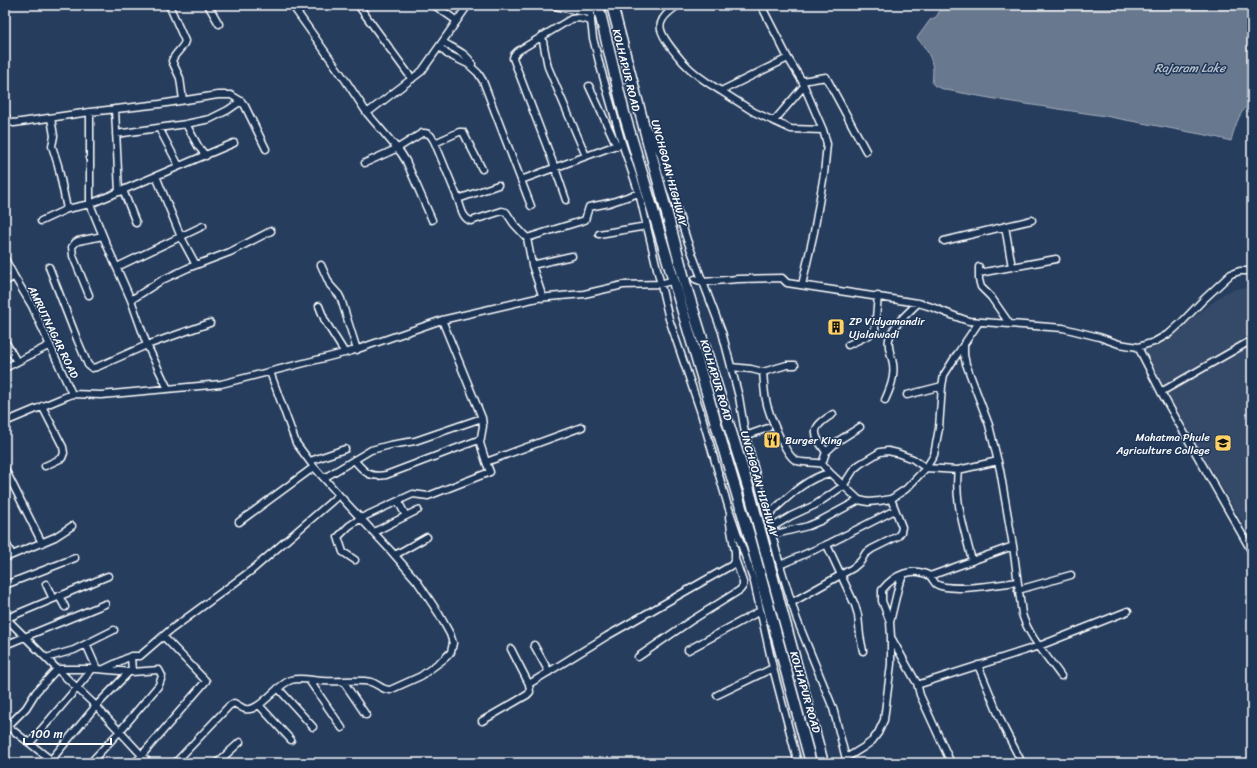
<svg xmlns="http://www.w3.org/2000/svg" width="1257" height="768" font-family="Sriracha,sans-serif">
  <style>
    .built { fill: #344a68 }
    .water { fill: #67788e; stroke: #a4aebb }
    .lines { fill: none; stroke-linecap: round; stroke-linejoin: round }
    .minor-casing { stroke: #fff; stroke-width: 9 }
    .trunk-casing { stroke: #fff; stroke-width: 13 }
    .minor { stroke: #1d3557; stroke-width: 6 }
    .trunk { stroke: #1d3557; stroke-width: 10 }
    .labels { text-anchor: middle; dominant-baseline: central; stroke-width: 3; stroke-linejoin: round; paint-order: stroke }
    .street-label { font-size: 11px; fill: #fff; stroke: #1d3557 }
    .poi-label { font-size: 11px; fill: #fff; stroke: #1d3557; text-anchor: start }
    .water-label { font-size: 12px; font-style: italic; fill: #bbc2cc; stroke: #1d3557 }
  </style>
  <rect width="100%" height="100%" fill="#263d5e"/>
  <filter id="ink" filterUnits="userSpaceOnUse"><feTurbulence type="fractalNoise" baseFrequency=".025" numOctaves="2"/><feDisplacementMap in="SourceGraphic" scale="8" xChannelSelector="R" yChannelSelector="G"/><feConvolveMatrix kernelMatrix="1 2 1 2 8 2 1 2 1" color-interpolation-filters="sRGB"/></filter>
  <g filter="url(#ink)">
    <path class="built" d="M 1238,288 L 1252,289 L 1252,538 L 1138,347 L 1172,334 L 1225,293 Z"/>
    <path class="water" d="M 942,5 L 1252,5 L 1252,105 C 1250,106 1248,107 1246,108 C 1239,112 1233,133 1231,141 L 1211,136 L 1105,116 L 1006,101 L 946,90 L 935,86 L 932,83 C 935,63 930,53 917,38 L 930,20 L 936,17 L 938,14 Z"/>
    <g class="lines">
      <g class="minor-casing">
        <path id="minor" d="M 169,5 L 185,41 C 183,49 175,52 172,61 L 180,78 L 183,100
          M 208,5 L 219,24
          M 292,5 L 346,81 L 367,113 L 422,71 L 468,5
          M 358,5 L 412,79
          M 434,5 L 457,21
          M 551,5 L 574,10 L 581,5
          M 591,5 L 591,21 L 593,38 L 600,66 L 622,143 L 639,193 L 669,319 L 700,410 L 728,506 L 754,582 L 773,668 L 798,763
          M 678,5 C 672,10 663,15 661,23 C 657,33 677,55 683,62 C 693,73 709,84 721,91 L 788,58 L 761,5
          M 574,10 L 590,13 L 591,14
          M 542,36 L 548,67 L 586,156
          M 443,42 C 452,48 467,53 472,64
          M 440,47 L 447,54 L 468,64 L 478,73 L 483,81 L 521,180 L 622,143
          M 788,58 L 802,81 L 823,130 L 827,144 L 824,174 L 814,232 L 802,285
          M 802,81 L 826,77 L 866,151
          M 589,86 L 617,146
          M 721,91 L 754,112 L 791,129 L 823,130
          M 115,109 L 119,192
          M 5,113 C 6,119 8,122 14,123 L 90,112 L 160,104 L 218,95 L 231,95 L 241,101 L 245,106 L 266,149
          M 367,113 L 401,153 L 406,161 L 432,220
          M 51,118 L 54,136 L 52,146 L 58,165 L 67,209
          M 774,121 L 804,86
          M 186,124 L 198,146 L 206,156
          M 159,128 L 179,166
          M 648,130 L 660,153 L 669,185 L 687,240 L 722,332 L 739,397 L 745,433 L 780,565 L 797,620 L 833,708 L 847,763
          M 116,134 L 186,124 L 210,119 L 228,110 L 241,101
          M 365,163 L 398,148 L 422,133 C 430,132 432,137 435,143
          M 156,176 L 181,237 L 196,265
          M 521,180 L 531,206
          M 498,185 L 458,199 C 461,207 462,218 471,221 L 502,211 L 506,212 L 514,224 L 527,238
          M 123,190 L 136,223
          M 458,199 L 435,143 L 459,132 L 463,132 L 482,169
          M 566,200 L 555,168 L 513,58 L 514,55 L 518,51 L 571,19 L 579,18 L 591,21
          M 41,221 L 67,209 L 90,204 L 90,112
          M 1005,226 L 1012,267
          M 599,234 L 647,226
          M 944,241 L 1032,220
          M 5,259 L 14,276 L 32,306 L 72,394
          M 321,265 L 330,285 L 339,295 L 341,299 L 357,350
          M 532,265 L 572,256
          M 49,267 L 77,339 L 88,365 L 92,368 L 97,367 L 147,345 L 210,323
          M 117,267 L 203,226
          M 979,267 L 979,280 L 981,287 L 991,297 L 1009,323
          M 979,273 L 1056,259
          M 695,279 L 703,282 L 738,279 L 782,278 L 787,283 L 918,303 C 936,307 951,316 969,321 L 1063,328 L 1099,337 L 1119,344 L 1138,347 L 1154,342 L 1170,333 L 1181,323 L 1203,300 L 1231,274 L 1240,271 L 1252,271
          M 5,282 L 14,276
          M 89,295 L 73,256 L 72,247 L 75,243 L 78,241 L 103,236
          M 543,298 L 532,265 L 527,238 L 562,227 L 585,220 L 589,207 L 609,203 L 639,193
          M 131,300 L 162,280 L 188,268 L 230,252 L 271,231
          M 319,306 L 325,321 L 345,353
          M 442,320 L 482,418 L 483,426 L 480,443 L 486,462
          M 5,341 L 17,362
          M 848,345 L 869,335 L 875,329 L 878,296
          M 964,345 L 964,355 L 966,364 L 989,425 L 1000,470 L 1013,546 L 1022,614 C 1029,637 1047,656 1061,676
          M 1138,347 L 1161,392 L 1252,552
          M 731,367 L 751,369 L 763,372 L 787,365 L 795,365
          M 5,368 L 50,345
          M 763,372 C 764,381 764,391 766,400 C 768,412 785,454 795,460 C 801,464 814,461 822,464 L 830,473 L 859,500 L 868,502 L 879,501 L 891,499 L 906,489 L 926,468 L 934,455 L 939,428 L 942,386 L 944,375 L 954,359 L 979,322
          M 168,389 L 147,345 L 131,300 L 105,241 L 90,204 L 234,143
          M 1161,392 L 1252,340
          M 907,395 L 942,386
          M 885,400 C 890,389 895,377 893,364 C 892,356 887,348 889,339 C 893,325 908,313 918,303
          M 42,406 L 63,447 L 64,453 L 62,458 L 45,466
          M 5,422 L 72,394 L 101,395 L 221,384 L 352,351 L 442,320 L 537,298 L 584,294 L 623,285 L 660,284 L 671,281
          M 745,436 L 768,428
          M 826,452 C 811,432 812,427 833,414
          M 354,460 C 365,472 368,478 386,475 L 481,439
          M 310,461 L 345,449
          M 822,464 L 826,452 L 838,441 L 860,427
          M 5,469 L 42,543
          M 958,470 C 954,501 965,531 972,561
          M 324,478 L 371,450 L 390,445 L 415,441 L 482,418
          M 398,501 L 406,516
          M 767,516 C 785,500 805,478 830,473
          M 239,522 L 314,467
          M 771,528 L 791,516 L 815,505 L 830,495 L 843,486 L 854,469 L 860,464 L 880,452 L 888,451 L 897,453 L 913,459 L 926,468 L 958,470 L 998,461
          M 374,532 L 418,510
          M 772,535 L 808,526 L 820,521 L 859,500
          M 5,541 L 12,555
          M 827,545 L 855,605 L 858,615 L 860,636 L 863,651
          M 395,555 L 427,537
          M 5,558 L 55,537 L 72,526
          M 355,560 L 343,552 L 338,537 L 349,526 L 361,518 L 413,494 L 428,496 L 490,472 L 486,462 L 582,427
          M 780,565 L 830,543 L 895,510
          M 930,576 C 932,578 934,582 936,584 C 950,593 1000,584 1017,582
          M 46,584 L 53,599
          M 5,585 L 75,558
          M 1018,590 L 1071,575
          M 59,596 L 65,607
          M 791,603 L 853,568 L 861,561 L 865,554 L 872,549 L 898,536 L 901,532 L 902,527 L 891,499
          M 5,617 L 57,669 L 96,706 L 149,763
          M 5,619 L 108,576
          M 890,622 L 899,584 L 904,574
          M 892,639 L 915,680 L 917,683 L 920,684 L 1039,646 L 1128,611
          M 86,644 L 97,669
          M 5,645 L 105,604
          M 534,645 L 549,672
          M 688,650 L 760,611
          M 131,656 L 132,672
          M 638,657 L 689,622 L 740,590 L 743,586 L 743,582 L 735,559
          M 46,658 L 74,650 L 114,630
          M 978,665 L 1004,728 L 1022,763
          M 104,669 L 131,656 L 140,656 L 169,631 L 252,570 L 339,495
          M 309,680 L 342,728
          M 343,681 L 366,715
          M 917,683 L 920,695 L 951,763
          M 529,684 L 607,636 L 732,565 L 735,559 L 735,552 L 732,536 L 729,517
          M 278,688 L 313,727
          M 717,695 L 773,668
          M 259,705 L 291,740
          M 482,721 L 527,695 L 530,692 L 529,684 L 511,649
          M 6,725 L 55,763
          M 8,726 L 26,708 L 36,692 L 57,669 L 97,669 L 132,672 L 159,670 L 162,676 L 159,685 L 120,731 L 90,763
          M 30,743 L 86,677 L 91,669
          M 846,758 L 864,747 L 872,741 L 878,733 L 884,720 L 891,664 L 891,637 L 890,622 L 882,601 L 882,590 C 894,575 913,566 930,576 L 1013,546
          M 51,760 L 96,706 L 129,672
          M 135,763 L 206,681 L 163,636
          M 175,763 L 229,706 L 234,703 C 238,705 242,708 245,709 C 259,713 277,684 291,680 C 301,677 314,681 324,681 C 337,682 359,679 371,682 C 378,684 382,690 390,690 L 421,676 L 444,659 L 451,652 L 453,643 L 450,634 L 439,614 L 417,581 L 391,551 L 339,495 L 314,467 L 296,443 L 270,372
          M 217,763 L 240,742"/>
      </g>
      <g class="trunk-casing">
        <path id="trunk" d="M 598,5 L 624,113 L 750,538 L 811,763
          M 612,5 L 687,290 L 749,490 L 823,763"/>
      </g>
      <use href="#minor" class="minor"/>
      <use href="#trunk" class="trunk"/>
    </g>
  </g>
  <defs>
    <g id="building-square" transform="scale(0.9)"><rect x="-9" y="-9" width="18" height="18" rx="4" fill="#ffd166" stroke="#1d3557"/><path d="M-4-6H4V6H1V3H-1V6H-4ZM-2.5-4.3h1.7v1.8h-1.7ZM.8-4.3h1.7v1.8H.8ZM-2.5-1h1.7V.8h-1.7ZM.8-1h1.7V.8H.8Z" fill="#111"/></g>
    <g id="restaurant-square" transform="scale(0.9)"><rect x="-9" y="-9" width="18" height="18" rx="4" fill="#ffd166" stroke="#1d3557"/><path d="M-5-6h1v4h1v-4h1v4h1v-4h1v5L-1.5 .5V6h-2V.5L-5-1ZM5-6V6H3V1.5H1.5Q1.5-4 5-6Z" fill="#111"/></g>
    <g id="university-square" transform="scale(0.9)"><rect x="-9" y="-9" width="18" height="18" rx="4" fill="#ffd166" stroke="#1d3557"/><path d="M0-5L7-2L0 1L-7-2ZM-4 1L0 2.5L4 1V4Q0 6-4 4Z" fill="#111"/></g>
  </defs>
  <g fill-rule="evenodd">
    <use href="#building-square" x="836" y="327"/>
    <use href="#restaurant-square" x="772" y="440"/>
    <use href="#university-square" x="1223" y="443"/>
  </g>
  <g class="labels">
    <g class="street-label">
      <text transform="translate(626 70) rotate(76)">KOLHAPUR ROAD</text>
      <text transform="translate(669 173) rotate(75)">UNCHGOAN HIGHWAY</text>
      <text transform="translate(53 332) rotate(64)">AMRUTNAGAR ROAD</text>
      <text transform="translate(716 380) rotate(73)">KOLHAPUR ROAD</text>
      <text transform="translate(759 484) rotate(74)">UNCHGOAN HIGHWAY</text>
      <text transform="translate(805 692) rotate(74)">KOLHAPUR ROAD</text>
    </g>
    <g class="poi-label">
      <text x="849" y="321">ZP Vidyamandir<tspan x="849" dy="13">Ujalaiwadi</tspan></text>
      <text x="1210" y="437" text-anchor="end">Mahatma Phule<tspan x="1210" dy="13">Agriculture College</tspan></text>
      <text x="785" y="440">Burger King</text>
    </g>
    <g class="water-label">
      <text x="1190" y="68">Rajaram Lake</text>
    </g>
  </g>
  <rect width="1257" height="768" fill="none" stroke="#1d3557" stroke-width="20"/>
  <rect x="10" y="10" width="1237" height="748" fill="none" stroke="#fff" stroke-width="1.5" filter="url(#ink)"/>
  <path d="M24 738v6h87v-6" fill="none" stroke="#ffffff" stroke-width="2"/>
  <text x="30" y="738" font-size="12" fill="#ffffff" stroke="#1d3557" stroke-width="3" paint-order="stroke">100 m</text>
</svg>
